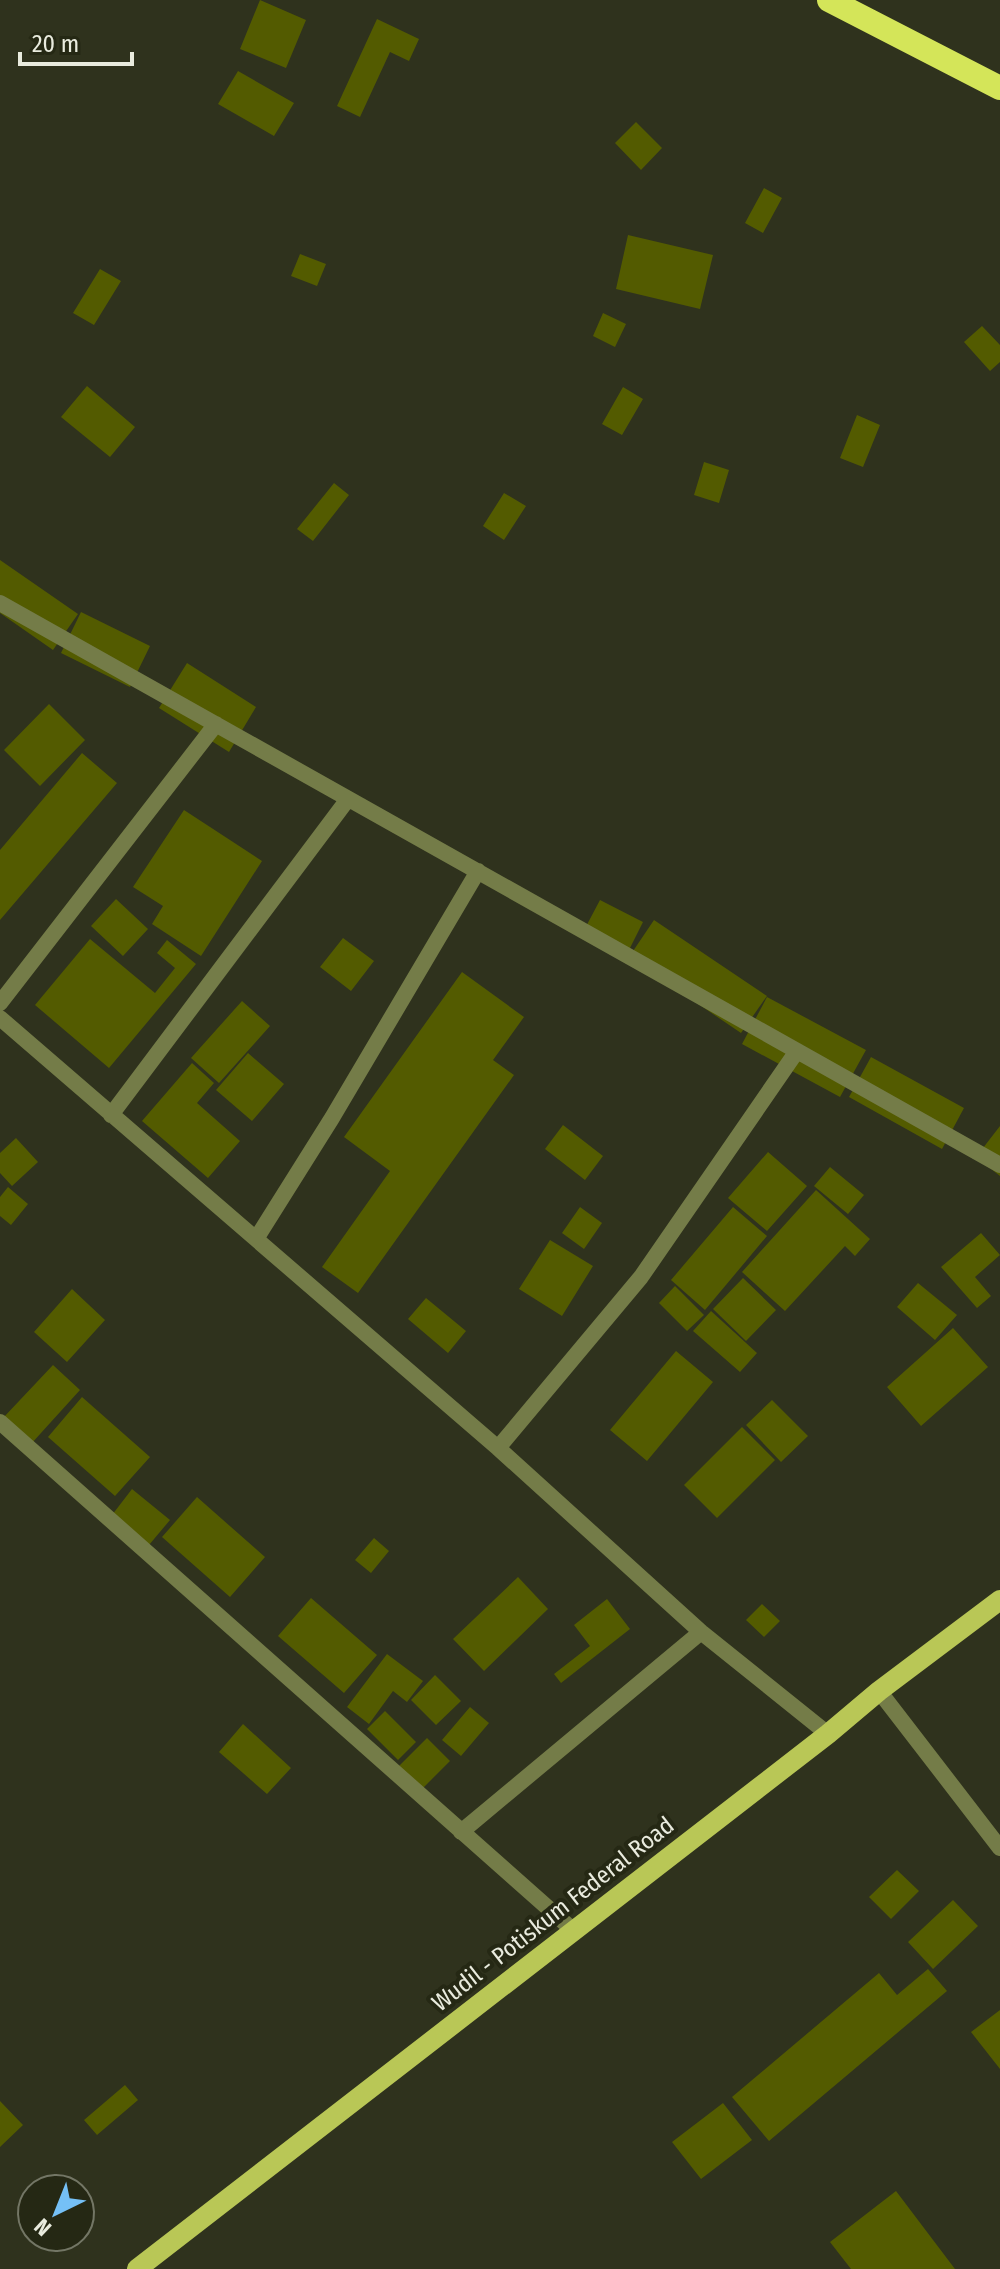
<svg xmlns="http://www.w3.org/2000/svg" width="1000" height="2269" font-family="'Fira Sans Condensed',sans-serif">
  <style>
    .building { fill: #535b00 }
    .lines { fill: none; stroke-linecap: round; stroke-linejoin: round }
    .street { stroke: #747c48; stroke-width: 16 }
    .primary { stroke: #b9c756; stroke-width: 20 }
    .highway { stroke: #d4e559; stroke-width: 24 }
    .labels { text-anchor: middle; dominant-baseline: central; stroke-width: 8; stroke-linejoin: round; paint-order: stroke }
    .street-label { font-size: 24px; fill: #e9ebde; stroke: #252814 }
  </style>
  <rect width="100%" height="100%" fill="#2f321d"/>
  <path class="building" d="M 260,0 L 306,20 L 286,68 L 240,49 Z
    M 377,19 L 419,39 L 409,61 L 390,52 L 360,117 L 337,106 Z
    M 238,71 L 294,103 L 274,136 L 218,104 Z
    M 636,122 L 662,148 L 641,170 L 615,143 Z
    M 764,188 L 782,198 L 763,233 L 745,223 Z
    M 628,235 L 713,255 L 700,309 L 616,289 Z
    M 300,254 L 326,264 L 317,286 L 291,276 Z
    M 100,269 L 121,281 L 94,325 L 73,313 Z
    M 603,313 L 626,324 L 615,347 L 593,336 Z
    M 982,326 L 1000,345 L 1000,362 L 990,371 L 964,342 Z
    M 87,386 L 135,427 L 110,457 L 61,417 Z
    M 623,387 L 643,399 L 622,435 L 602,424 Z
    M 857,415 L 880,425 L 863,467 L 840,458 Z
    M 704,462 L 729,470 L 719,503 L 694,495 Z
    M 334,483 L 349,495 L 313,541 L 297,529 Z
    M 504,493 L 526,506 L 504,540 L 483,526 Z
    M 0,560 L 78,614 L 53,650 L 0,613 Z
    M 81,612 L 150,646 L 130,687 L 61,653 Z
    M 187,663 L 256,707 L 229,752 L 159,708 Z
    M 49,704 L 85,740 L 40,786 L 4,750 Z
    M 82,753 L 117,783 L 0,920 L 0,850 Z
    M 184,810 L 262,861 L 201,956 L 152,924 L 163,906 L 133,887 Z
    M 116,899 L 148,929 L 123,956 L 91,926 Z
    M 600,900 L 643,922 L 626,956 L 582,934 Z
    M 654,920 L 767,996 L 741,1033 L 629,957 Z
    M 343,938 L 374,961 L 351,991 L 320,967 Z
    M 90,939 L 155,993 L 175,968 L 157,953 L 167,940 L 196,964 L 109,1068 L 35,1005 Z
    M 462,972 L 524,1017 L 493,1060 L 514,1075 L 358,1293 L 322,1267 L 390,1171 L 344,1137 Z
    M 767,997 L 866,1050 L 840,1097 L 742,1044 Z
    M 242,1001 L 270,1026 L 219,1083 L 191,1058 Z
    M 248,1053 L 284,1084 L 252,1121 L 216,1090 Z
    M 871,1057 L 964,1108 L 942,1149 L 849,1097 Z
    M 192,1063 L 214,1083 L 197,1103 L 240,1141 L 208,1178 L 142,1121 Z
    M 563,1125 L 603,1156 L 585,1180 L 545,1149 Z
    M 1000,1126 L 1000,1176 L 976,1157 Z
    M 16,1138 L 38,1162 L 12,1186 L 0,1173 L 0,1153 Z
    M 768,1152 L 807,1186 L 767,1231 L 728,1198 Z
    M 830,1167 L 864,1195 L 848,1214 L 814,1186 Z
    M 8,1187 L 28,1204 L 11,1225 L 0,1216 L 0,1197 Z
    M 816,1190 L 870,1239 L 855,1256 L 845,1246 L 785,1311 L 742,1272 Z
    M 580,1207 L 602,1223 L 584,1249 L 562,1233 Z
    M 733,1207 L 767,1236 L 705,1310 L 671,1280 Z
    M 981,1233 L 1000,1255 L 975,1277 L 991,1296 L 977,1308 L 941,1267 Z
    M 550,1240 L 593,1266 L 562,1316 L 519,1289 Z
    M 743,1278 L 776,1310 L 746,1341 L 713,1309 Z
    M 918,1283 L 957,1315 L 935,1340 L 897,1307 Z
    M 675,1286 L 704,1315 L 687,1331 L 659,1303 Z
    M 72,1289 L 105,1320 L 67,1362 L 34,1332 Z
    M 426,1298 L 466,1331 L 448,1353 L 408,1319 Z
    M 711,1311 L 757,1353 L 740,1372 L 693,1331 Z
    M 953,1328 L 988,1367 L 921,1426 L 887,1387 Z
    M 676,1351 L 713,1382 L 647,1461 L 610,1430 Z
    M 53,1365 L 80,1390 L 31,1444 L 3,1418 Z
    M 82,1397 L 150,1457 L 115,1496 L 48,1437 Z
    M 772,1400 L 808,1436 L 781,1462 L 746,1425 Z
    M 742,1427 L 775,1460 L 717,1518 L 684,1485 Z
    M 132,1489 L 170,1520 L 149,1545 L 112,1515 Z
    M 197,1497 L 265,1557 L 230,1597 L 162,1537 Z
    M 374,1538 L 389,1551 L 371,1573 L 355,1560 Z
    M 518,1577 L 548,1609 L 484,1671 L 453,1639 Z
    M 311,1598 L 377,1655 L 344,1693 L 278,1636 Z
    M 607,1599 L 630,1629 L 561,1683 L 554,1674 L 590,1646 L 574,1625 Z
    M 762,1604 L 780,1621 L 764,1637 L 746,1620 Z
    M 387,1654 L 423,1681 L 407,1702 L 393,1691 L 369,1724 L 347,1707 Z
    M 435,1675 L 461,1701 L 436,1725 L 411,1700 Z
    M 470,1707 L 489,1723 L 461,1756 L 442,1740 Z
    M 385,1711 L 416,1742 L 398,1760 L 367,1729 Z
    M 243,1724 L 291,1768 L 267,1794 L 219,1752 Z
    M 427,1738 L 450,1761 L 422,1789 L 399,1766 Z
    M 897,1870 L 919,1891 L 891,1919 L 869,1897 Z
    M 953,1900 L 978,1926 L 933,1969 L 908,1942 Z
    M 928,1969 L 947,1991 L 769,2141 L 732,2097 L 879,1973 L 897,1995 Z
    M 1000,2010 L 1000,2069 L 971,2032 Z
    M 125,2085 L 138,2100 L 97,2135 L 84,2120 Z
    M 0,2101 L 23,2125 L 0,2147 Z
    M 723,2103 L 752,2140 L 701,2179 L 672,2142 Z
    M 896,2191 L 955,2269 L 851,2269 L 830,2242 Z"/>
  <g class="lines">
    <path class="street" d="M 0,603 L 1000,1165
      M 0,1003 L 216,724
      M 0,1018 L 498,1448 L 701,1632 L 828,1734
      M 111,1115 L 348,799
      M 256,1239 L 332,1118 L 478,871
      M 0,1422 L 574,1931
      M 498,1448 L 641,1277 L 797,1051
      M 879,1691 L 1000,1848
      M 461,1832 L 701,1632"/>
    <path class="primary" d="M 137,2269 L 828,1734 L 879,1691 L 1000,1600"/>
    <path class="highway" d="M 829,0 L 1000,88"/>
  </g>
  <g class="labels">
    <g class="street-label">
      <text transform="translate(553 1914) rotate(-38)">Wudil - Potiskum Federal Road</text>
    </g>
  </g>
  <g transform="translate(56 2213) rotate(223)"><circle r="38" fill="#252814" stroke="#737665" stroke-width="2"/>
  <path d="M0-6L14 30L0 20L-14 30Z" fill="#75c0f6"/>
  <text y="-12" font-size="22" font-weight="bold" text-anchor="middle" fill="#e9ebde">N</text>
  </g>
  <path d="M20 52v12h112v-12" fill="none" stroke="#e9ebde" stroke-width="4"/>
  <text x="32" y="52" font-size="24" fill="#e9ebde" stroke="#252814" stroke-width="6" paint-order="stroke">20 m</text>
</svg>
